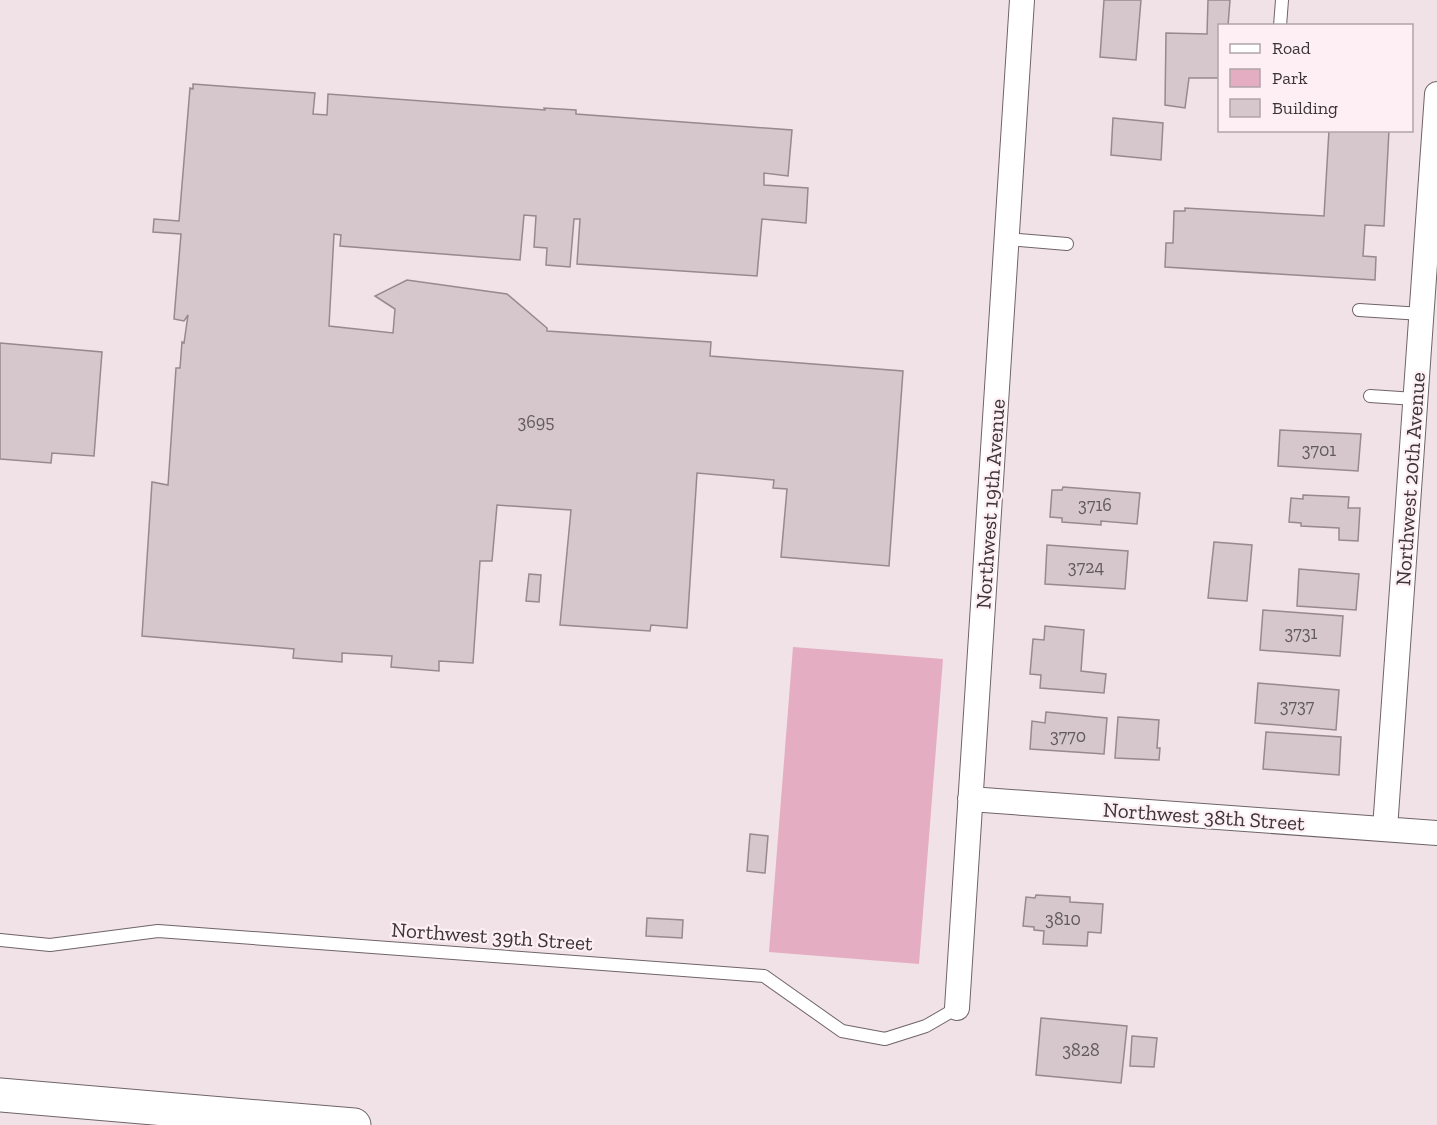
<svg xmlns="http://www.w3.org/2000/svg" width="1437" height="1125" font-family="'Zilla Slab',serif">
  <style>
    .green { fill: #e4adc1 }
    .building { fill: #d5c7cc; stroke: #97898e; stroke-width: 1.5 }
    .lines { fill: none; stroke-linecap: round; stroke-linejoin: round }
    .service-casing { stroke: #706468; stroke-width: 14 }
    .minor-casing { stroke: #706468; stroke-width: 26 }
    .motorway-casing { stroke: #706468; stroke-width: 35 }
    .service { stroke: #fff; stroke-width: 12 }
    .minor { stroke: #fff; stroke-width: 24 }
    .motorway { stroke: #fff; stroke-width: 33 }
    .labels { text-anchor: middle; dominant-baseline: central; stroke-width: 4.5; stroke-linejoin: round; paint-order: stroke }
    .number-label { font-size: 18px; fill: #625a5c }
    .street-label { font-size: 21px; fill: #3b3537; stroke: #feeff4 }
  </style>
  <rect width="100%" height="100%" fill="#f0e2e6"/>
  <path class="green" d="M 793,647 L 943,659 L 919,964 L 769,952 Z"/>
  <path class="building" d="M 1104,0 L 1141,0 L 1136,60 L 1100,57 Z
    M 1208,0 L 1230,0 L 1228,26 L 1220,26 L 1220,78 L 1189,78 L 1185,108 L 1165,105 L 1166,33 L 1207,34 Z
    M 193,84 L 315,93 L 313,114 L 327,115 L 328,94 L 545,110 L 544,108 L 576,110 L 576,114 L 792,130 L 788,176 L 764,173 L 764,185 L 808,188 L 806,223 L 762,219 L 757,276 L 577,264 L 580,219 L 574,219 L 570,267 L 546,265 L 547,248 L 534,247 L 536,216 L 524,215 L 520,260 L 340,246 L 341,235 L 334,234 L 329,326 L 393,333 L 395,309 L 375,296 L 407,280 L 507,294 L 547,328 L 547,331 L 711,342 L 710,356 L 903,371 L 889,566 L 781,557 L 787,489 L 773,488 L 774,480 L 697,473 L 687,628 L 651,625 L 650,631 L 560,625 L 571,510 L 497,505 L 492,561 L 480,561 L 473,663 L 439,661 L 439,671 L 391,667 L 392,656 L 342,653 L 342,662 L 293,658 L 294,649 L 142,636 L 152,482 L 168,485 L 176,368 L 180,368 L 182,342 L 184,343 L 188,315 L 184,321 L 174,319 L 181,234 L 153,232 L 154,219 L 179,221 L 190,88 L 193,89 Z
    M 1113,118 L 1163,123 L 1161,160 L 1111,155 Z
    M 1329,130 L 1389,130 L 1384,226 L 1365,225 L 1363,256 L 1376,257 L 1375,280 L 1165,267 L 1166,243 L 1173,243 L 1174,211 L 1185,211 L 1185,208 L 1324,216 Z
    M 0,343 L 102,352 L 94,456 L 52,453 L 51,463 L 0,459 Z
    M 1280,430 L 1361,434 L 1358,471 L 1278,466 Z
    M 1063,487 L 1140,493 L 1137,524 L 1101,521 L 1101,525 L 1062,522 L 1062,518 L 1050,517 L 1052,490 L 1062,490 Z
    M 1303,495 L 1349,497 L 1348,508 L 1360,508 L 1358,541 L 1339,540 L 1339,528 L 1301,526 L 1301,523 L 1289,522 L 1291,498 L 1303,499 Z
    M 1214,542 L 1252,545 L 1247,601 L 1208,598 Z
    M 1047,545 L 1128,551 L 1125,589 L 1045,584 Z
    M 1299,569 L 1359,574 L 1356,610 L 1297,606 Z
    M 529,574 L 541,575 L 539,602 L 526,601 Z
    M 1263,610 L 1343,616 L 1340,656 L 1260,650 Z
    M 1045,626 L 1084,630 L 1081,671 L 1106,674 L 1104,693 L 1040,688 L 1041,675 L 1030,674 L 1033,639 L 1044,640 Z
    M 1258,683 L 1339,690 L 1336,730 L 1255,723 Z
    M 1046,712 L 1107,718 L 1104,754 L 1030,749 L 1032,721 L 1045,723 Z
    M 1118,717 L 1159,720 L 1157,748 L 1160,748 L 1159,760 L 1115,758 Z
    M 1266,732 L 1341,737 L 1339,775 L 1263,769 Z
    M 750,834 L 768,836 L 765,873 L 747,871 Z
    M 1036,895 L 1070,897 L 1070,902 L 1103,904 L 1101,933 L 1088,932 L 1087,946 L 1043,944 L 1044,931 L 1034,930 L 1034,927 L 1023,926 L 1026,897 L 1035,898 Z
    M 647,918 L 683,920 L 682,938 L 646,936 Z
    M 1041,1018 L 1127,1026 L 1121,1083 L 1036,1075 Z
    M 1132,1036 L 1157,1038 L 1154,1067 L 1130,1066 Z"/>
  <g class="lines">
    <g class="service-casing">
      <path id="service" d="M 1280,26 L 1282,0
        M 1007,239 L 1067,244
        M 1359,310 L 1422,314
        M 1370,396 L 1415,399
        M 0,940 L 50,945 L 158,931 L 764,976 L 842,1031 L 885,1039 L 926,1026 L 957,1008"/>
    </g>
    <g class="minor-casing">
      <path id="minor" d="M 970,799 L 1437,833
        M 1385,829 L 1437,94
        M 957,1008 L 1022,0"/>
    </g>
    <g class="motorway-casing">
      <path id="motorway" d="M 0,1095 L 354,1125"/>
    </g>
    <use href="#service" class="service"/>
    <use href="#minor" class="minor"/>
    <use href="#motorway" class="motorway"/>
  </g>
  <g class="labels">
    <g class="number-label">
      <text x="536" y="422">3695</text>
      <text x="1319" y="450">3701</text>
      <text x="1095" y="505">3716</text>
      <text x="1086" y="567">3724</text>
      <text x="1301" y="633">3731</text>
      <text x="1297" y="706">3737</text>
      <text x="1068" y="736">3770</text>
      <text x="1063" y="919">3810</text>
      <text x="1081" y="1050">3828</text>
    </g>
    <g class="street-label">
      <text transform="translate(1410 479) rotate(-86)">Northwest 20th Avenue</text>
      <text transform="translate(990 504) rotate(-86)">Northwest 19th Avenue</text>
      <text transform="translate(1204 816) rotate(4)">Northwest 38th Street</text>
      <text transform="translate(492 936) rotate(4)">Northwest 39th Street</text>
    </g>
  </g>
  <rect x="1218" y="24" width="195" height="108" fill="#feeff4" stroke="#b0a5a8" stroke-width="1.5"/>
  <rect x="1230" y="44" width="30" height="9" fill="#ffffff" stroke="#b0a5a8" stroke-width="1.5"/>
  <text x="1272" y="54" font-size="18" fill="#3b3537">Road</text>
  <rect x="1230" y="69" width="30" height="18" fill="#e4adc1" stroke="#b0a5a8" stroke-width="1.5"/>
  <text x="1272" y="84" font-size="18" fill="#3b3537">Park</text>
  <rect x="1230" y="99" width="30" height="18" fill="#d5c7cc" stroke="#b0a5a8" stroke-width="1.5"/>
  <text x="1272" y="114" font-size="18" fill="#3b3537">Building</text>
</svg>
